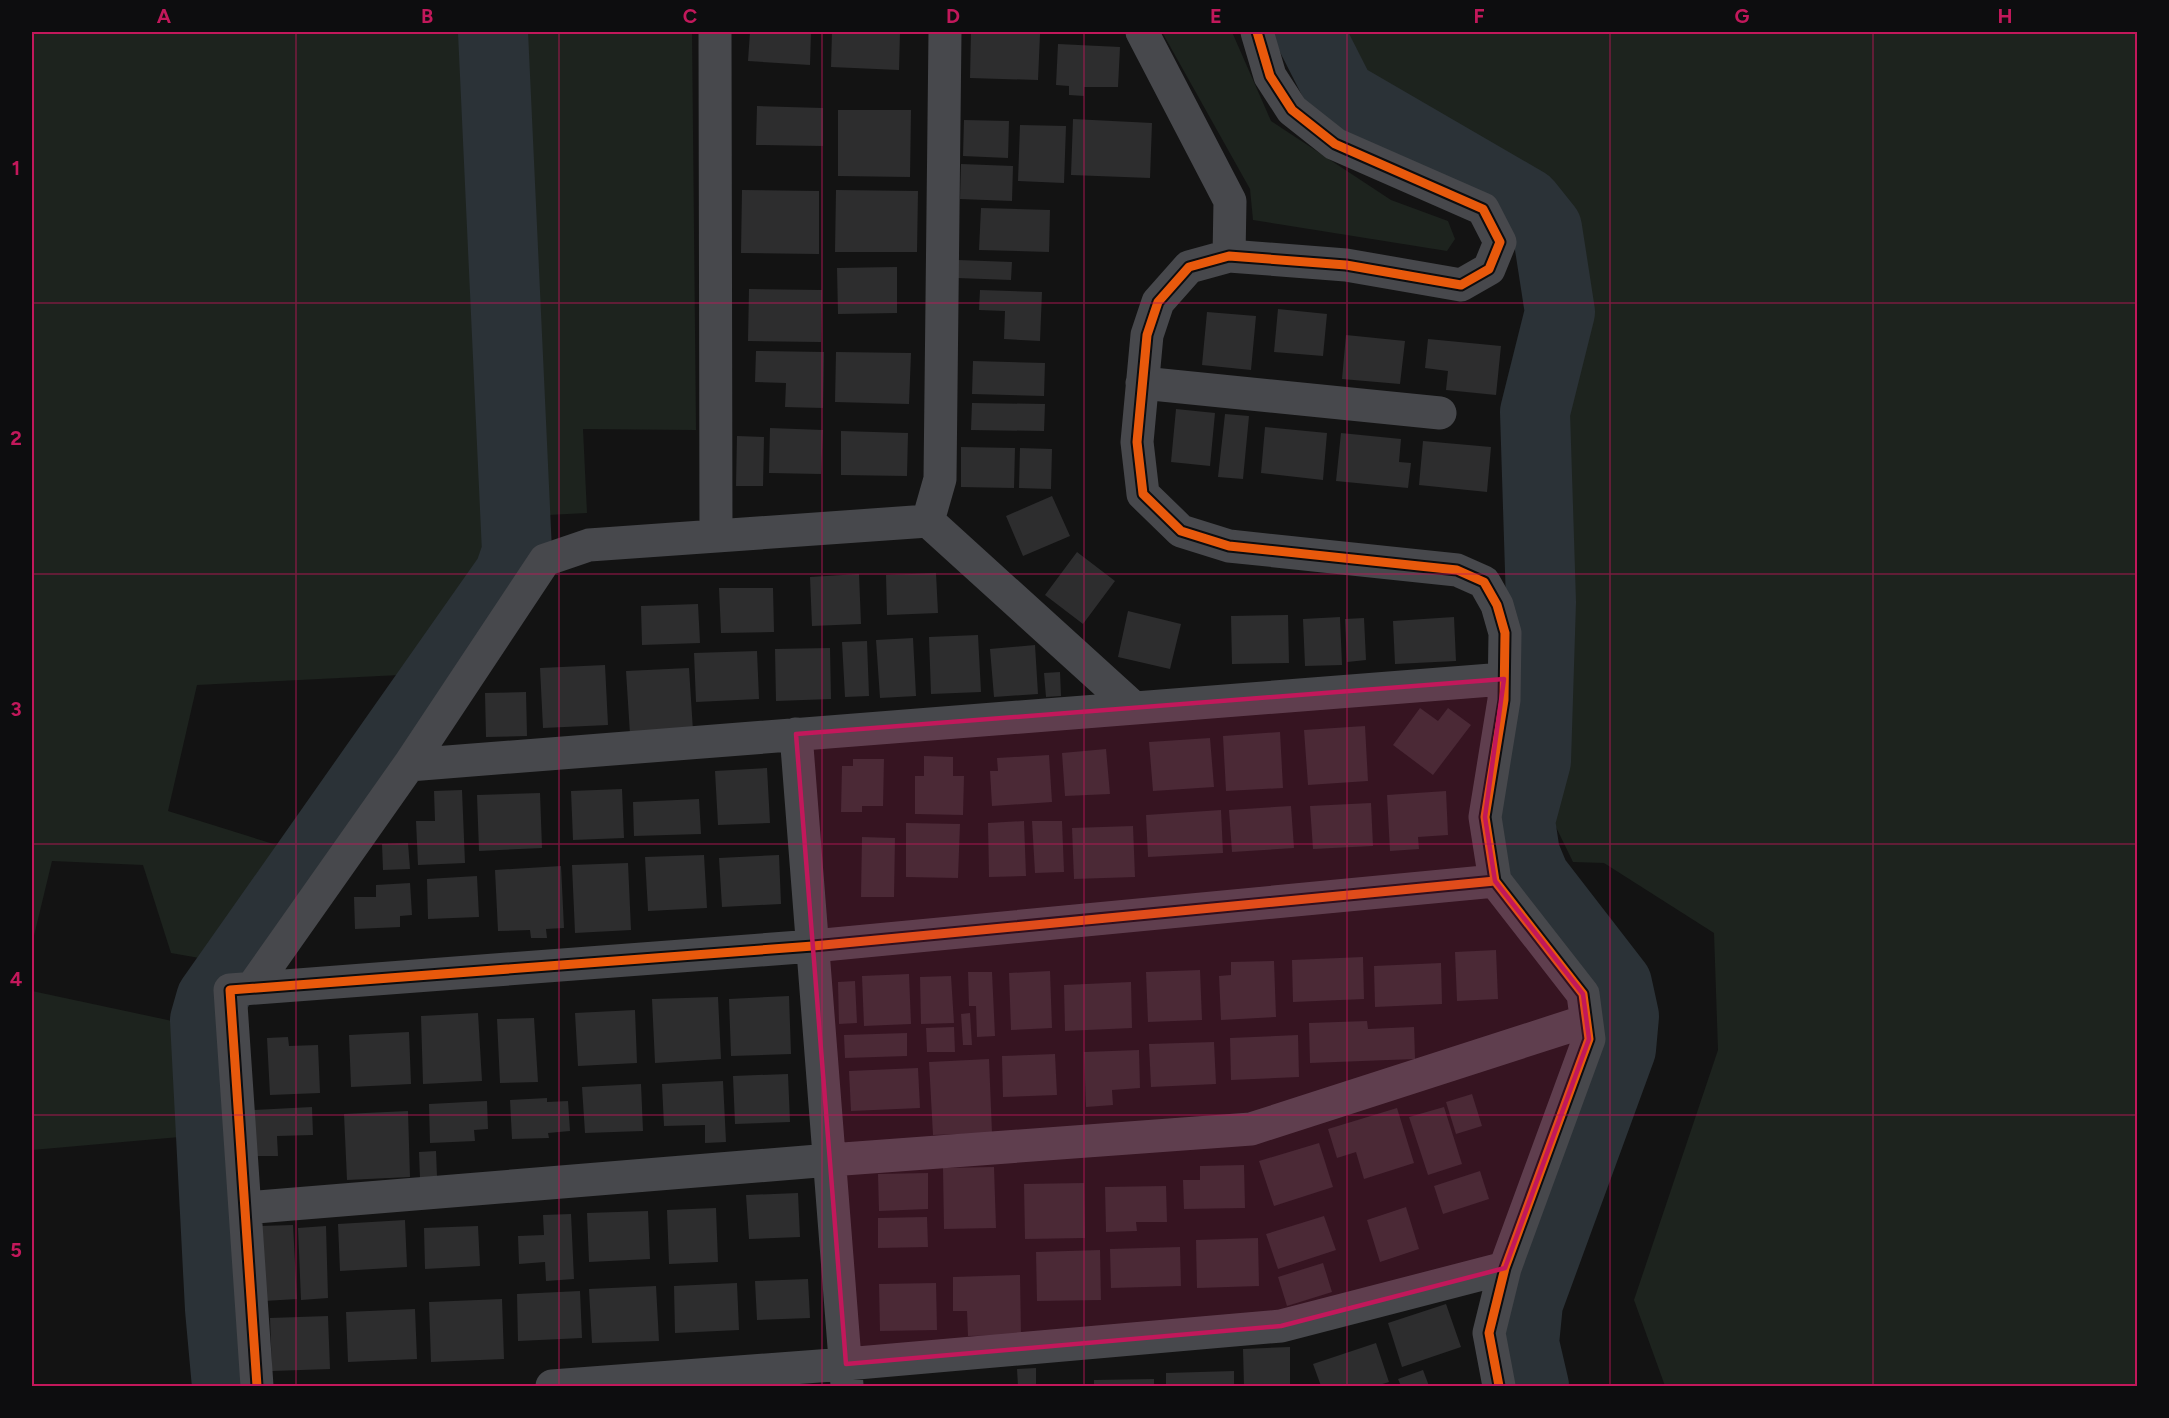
<svg xmlns="http://www.w3.org/2000/svg" width="2169" height="1418" font-family="Figtree,sans-serif">
  <style>
    .green { fill: #1d231e }
    .lines { fill: none; stroke-linecap: round; stroke-linejoin: round }
    .river { stroke: #2b3237; stroke-width: 70 }
    .building { fill: #2d2d2e }
    .minor { stroke: #47484c; stroke-width: 33 }
    .cycleway-casing { stroke: #0d0d0f; stroke-width: 13 }
    .cycleway { stroke: #e8590c; stroke-width: 9 }
    .marked { fill: #c2185b; fill-opacity: 0.2; stroke: #c2185b; stroke-width: 4.5; stroke-linejoin: round }
    .grid { fill: none; stroke: #c2185b; stroke-width: 1.5; stroke-opacity: 0.55 }
    .neatline { fill: none; stroke: #c2185b; stroke-width: 2 }
    .grid-label { font-size: 20px; text-anchor: middle; font-weight: bold; fill: #c2185b }
  </style>
  <rect width="100%" height="100%" fill="#131313"/>
  <path class="green" d="M 32,32 L 692,32 L 696,430 L 583,429 L 587,513 L 510,517 L 420,674 L 197,685 L 168,811 L 296,851 L 241,953 L 228,963 L 171,953 L 143,865 L 52,861 L 32,944 Z
    M 1162,32 L 1232,32 L 1271,121 L 1391,200 L 1448,221 L 1455,239 L 1447,251 L 1253,220 L 1250,189 Z
    M 1292,32 L 2137,32 L 2137,1386 L 1665,1386 L 1634,1300 L 1718,1050 L 1714,933 L 1604,863 L 1573,862 L 1553,821 L 1539,743 L 1550,559 L 1539,397 L 1560,284 L 1540,196 L 1311,68 Z
    M 32,991 L 191,1025 L 191,1136 L 32,1150 Z"/>
  <g class="lines">
    <path class="river" d="M 1309,32 L 1341,95 L 1527,203 L 1547,228 L 1560,312 L 1535,412 L 1541,602 L 1536,761 L 1520,821 L 1525,854 L 1535,878 L 1617,984 L 1624,1016 L 1621,1049 L 1528,1303 L 1524,1343 L 1534,1386
      M 227,1386 L 220,1309 L 205,1020 L 211,999 L 509,575 L 517,552 L 493,32"/>
  </g>
  <path class="building" d="M 750,32 L 811,32 L 810,65 L 748,61 Z
    M 832,32 L 900,32 L 899,70 L 831,67 Z
    M 971,32 L 1040,34 L 1038,80 L 970,78 Z
    M 1058,44 L 1120,47 L 1118,87 L 1084,87 L 1084,96 L 1069,95 L 1069,86 L 1056,85 Z
    M 757,106 L 823,108 L 823,146 L 756,145 Z
    M 838,110 L 911,110 L 910,177 L 838,176 Z
    M 1073,119 L 1152,123 L 1150,178 L 1071,175 Z
    M 964,120 L 1009,121 L 1008,158 L 963,156 Z
    M 1020,125 L 1066,126 L 1064,183 L 1018,181 Z
    M 961,164 L 1013,166 L 1012,201 L 960,199 Z
    M 742,190 L 819,191 L 819,254 L 741,253 Z
    M 836,190 L 918,191 L 917,252 L 835,252 Z
    M 981,208 L 1050,210 L 1049,252 L 979,250 Z
    M 958,260 L 1012,262 L 1011,280 L 957,278 Z
    M 897,267 L 897,313 L 838,314 L 837,268 Z
    M 749,289 L 822,290 L 821,342 L 748,341 Z
    M 980,290 L 1042,292 L 1040,341 L 1004,339 L 1005,311 L 979,310 Z
    M 1278,309 L 1327,314 L 1323,356 L 1274,352 Z
    M 1207,312 L 1256,316 L 1251,370 L 1202,365 Z
    M 1346,335 L 1405,341 L 1400,384 L 1342,379 Z
    M 1428,339 L 1501,346 L 1496,395 L 1446,390 L 1448,371 L 1425,368 Z
    M 756,351 L 824,352 L 823,408 L 785,407 L 786,383 L 755,382 Z
    M 836,352 L 911,353 L 909,404 L 835,402 Z
    M 973,361 L 1045,363 L 1044,396 L 972,394 Z
    M 972,403 L 1045,404 L 1044,431 L 971,430 Z
    M 1176,409 L 1215,413 L 1210,466 L 1171,462 Z
    M 1225,414 L 1249,416 L 1243,479 L 1218,477 Z
    M 1265,427 L 1327,433 L 1323,480 L 1261,473 Z
    M 770,428 L 823,430 L 821,474 L 769,473 Z
    M 841,431 L 908,433 L 907,476 L 841,475 Z
    M 1341,433 L 1401,439 L 1399,462 L 1411,463 L 1408,488 L 1336,481 Z
    M 737,436 L 764,437 L 763,486 L 736,486 Z
    M 1423,441 L 1491,447 L 1487,492 L 1419,485 Z
    M 961,447 L 1015,448 L 1014,488 L 961,487 Z
    M 1020,448 L 1052,449 L 1051,489 L 1019,488 Z
    M 1052,496 L 1070,536 L 1023,556 L 1006,516 Z
    M 1077,552 L 1115,581 L 1083,624 L 1045,595 Z
    M 936,573 L 938,613 L 887,615 L 886,575 Z
    M 859,574 L 861,624 L 812,626 L 810,577 Z
    M 719,588 L 773,588 L 774,632 L 721,633 Z
    M 698,604 L 700,643 L 642,645 L 641,606 Z
    M 1128,611 L 1181,624 L 1170,669 L 1118,657 Z
    M 1288,615 L 1289,663 L 1232,664 L 1231,616 Z
    M 1340,617 L 1342,665 L 1305,666 L 1303,619 Z
    M 1454,617 L 1456,661 L 1395,664 L 1393,621 Z
    M 1364,618 L 1366,660 L 1347,662 L 1345,619 Z
    M 978,635 L 981,692 L 931,694 L 929,637 Z
    M 913,638 L 916,696 L 880,698 L 876,640 Z
    M 867,641 L 869,696 L 845,697 L 842,642 Z
    M 1035,645 L 1038,694 L 994,697 L 990,649 Z
    M 830,648 L 831,699 L 776,701 L 775,649 Z
    M 757,651 L 759,699 L 696,702 L 694,653 Z
    M 605,665 L 608,725 L 543,728 L 540,668 Z
    M 689,668 L 693,731 L 630,734 L 626,671 Z
    M 1060,672 L 1061,696 L 1046,697 L 1044,673 Z
    M 526,692 L 527,736 L 486,737 L 485,693 Z
    M 1420,708 L 1438,721 L 1448,708 L 1471,725 L 1433,775 L 1393,745 Z
    M 1365,726 L 1368,781 L 1308,785 L 1304,730 Z
    M 1280,732 L 1283,788 L 1226,791 L 1223,736 Z
    M 1210,738 L 1214,787 L 1153,791 L 1149,742 Z
    M 1106,749 L 1110,794 L 1065,796 L 1062,753 Z
    M 1049,755 L 1052,802 L 992,806 L 990,771 L 998,771 L 997,758 Z
    M 924,756 L 953,757 L 953,776 L 964,776 L 963,815 L 915,814 L 915,776 L 924,776 Z
    M 853,759 L 884,759 L 883,806 L 862,806 L 862,812 L 841,812 L 842,766 L 853,766 Z
    M 767,768 L 770,823 L 718,825 L 715,771 Z
    M 622,789 L 624,838 L 573,840 L 571,791 Z
    M 462,790 L 465,863 L 418,865 L 416,821 L 435,821 L 434,791 Z
    M 1446,791 L 1448,835 L 1418,837 L 1419,849 L 1390,851 L 1387,795 Z
    M 540,793 L 542,848 L 479,851 L 477,795 Z
    M 699,799 L 701,834 L 634,836 L 633,802 Z
    M 1371,803 L 1373,846 L 1313,849 L 1310,806 Z
    M 1291,806 L 1294,848 L 1232,852 L 1229,810 Z
    M 1221,810 L 1223,853 L 1148,857 L 1146,815 Z
    M 1024,821 L 1026,876 L 989,877 L 988,823 Z
    M 1032,821 L 1062,821 L 1064,872 L 1035,873 Z
    M 906,823 L 960,824 L 958,878 L 906,877 Z
    M 1133,826 L 1135,877 L 1074,879 L 1072,828 Z
    M 862,837 L 895,838 L 894,897 L 861,897 Z
    M 408,843 L 410,869 L 383,870 L 382,844 Z
    M 704,855 L 707,908 L 648,911 L 645,857 Z
    M 779,855 L 781,904 L 722,907 L 719,858 Z
    M 628,863 L 631,930 L 575,933 L 572,865 Z
    M 561,866 L 564,928 L 546,929 L 547,938 L 531,938 L 530,930 L 498,931 L 495,870 Z
    M 477,876 L 479,917 L 428,919 L 427,879 Z
    M 410,883 L 412,915 L 400,916 L 400,927 L 355,929 L 354,897 L 376,897 L 376,885 Z
    M 1496,950 L 1498,999 L 1457,1001 L 1455,952 Z
    M 1363,957 L 1364,999 L 1293,1002 L 1292,960 Z
    M 1274,961 L 1276,1017 L 1221,1020 L 1219,976 L 1231,975 L 1231,962 Z
    M 1441,963 L 1442,1004 L 1375,1007 L 1374,966 Z
    M 1200,970 L 1202,1020 L 1148,1022 L 1146,972 Z
    M 1050,971 L 1052,1028 L 1011,1030 L 1009,973 Z
    M 968,972 L 992,972 L 995,1036 L 977,1037 L 976,1006 L 969,1006 Z
    M 909,974 L 911,1024 L 864,1026 L 862,976 Z
    M 951,976 L 954,1023 L 921,1024 L 920,977 Z
    M 855,981 L 857,1023 L 839,1024 L 838,982 Z
    M 1131,982 L 1132,1028 L 1065,1031 L 1064,985 Z
    M 789,996 L 791,1054 L 731,1056 L 729,999 Z
    M 718,997 L 721,1059 L 655,1063 L 652,999 Z
    M 635,1010 L 637,1063 L 578,1066 L 575,1013 Z
    M 478,1013 L 482,1081 L 423,1084 L 421,1016 Z
    M 970,1013 L 972,1045 L 963,1045 L 961,1014 Z
    M 534,1018 L 538,1082 L 500,1083 L 497,1019 Z
    M 1367,1021 L 1368,1029 L 1414,1027 L 1415,1059 L 1310,1063 L 1309,1023 Z
    M 954,1027 L 955,1052 L 927,1052 L 926,1028 Z
    M 409,1032 L 411,1084 L 351,1087 L 349,1035 Z
    M 907,1033 L 907,1056 L 845,1058 L 844,1035 Z
    M 1298,1035 L 1299,1077 L 1231,1080 L 1230,1038 Z
    M 288,1037 L 289,1046 L 318,1045 L 320,1093 L 270,1095 L 267,1038 Z
    M 1214,1042 L 1216,1084 L 1151,1087 L 1149,1044 Z
    M 1139,1050 L 1140,1088 L 1112,1090 L 1113,1105 L 1086,1107 L 1084,1052 Z
    M 1055,1054 L 1057,1095 L 1003,1097 L 1002,1056 Z
    M 989,1059 L 992,1133 L 933,1135 L 929,1062 Z
    M 918,1068 L 920,1108 L 851,1111 L 849,1071 Z
    M 788,1074 L 790,1122 L 735,1124 L 733,1076 Z
    M 723,1081 L 726,1142 L 705,1143 L 705,1125 L 664,1126 L 662,1084 Z
    M 641,1084 L 643,1131 L 585,1133 L 582,1087 Z
    M 1472,1094 L 1482,1126 L 1456,1134 L 1446,1102 Z
    M 547,1098 L 547,1102 L 568,1101 L 570,1131 L 548,1133 L 549,1138 L 512,1139 L 510,1100 Z
    M 487,1101 L 488,1129 L 474,1130 L 475,1141 L 430,1143 L 429,1104 Z
    M 312,1107 L 313,1135 L 277,1136 L 278,1156 L 255,1156 L 253,1110 Z
    M 1444,1107 L 1462,1164 L 1428,1175 L 1409,1117 Z
    M 1397,1108 L 1414,1163 L 1364,1179 L 1356,1152 L 1337,1158 L 1328,1129 Z
    M 408,1111 L 410,1177 L 347,1180 L 344,1114 Z
    M 1319,1143 L 1333,1187 L 1274,1206 L 1259,1161 Z
    M 436,1151 L 437,1177 L 420,1178 L 419,1152 Z
    M 1244,1165 L 1245,1208 L 1184,1209 L 1183,1180 L 1200,1180 L 1200,1166 Z
    M 994,1167 L 996,1228 L 944,1229 L 943,1168 Z
    M 1480,1171 L 1489,1199 L 1443,1214 L 1434,1186 Z
    M 928,1173 L 928,1209 L 879,1211 L 878,1174 Z
    M 1084,1183 L 1085,1238 L 1025,1239 L 1024,1184 Z
    M 1166,1186 L 1167,1222 L 1136,1222 L 1137,1231 L 1106,1232 L 1105,1187 Z
    M 798,1193 L 800,1237 L 749,1239 L 746,1195 Z
    M 1406,1207 L 1419,1249 L 1380,1262 L 1367,1220 Z
    M 716,1208 L 718,1262 L 669,1264 L 667,1210 Z
    M 648,1211 L 650,1259 L 589,1262 L 587,1213 Z
    M 571,1214 L 574,1279 L 546,1281 L 545,1262 L 519,1264 L 518,1236 L 544,1235 L 543,1215 Z
    M 1324,1216 L 1336,1250 L 1278,1269 L 1266,1234 Z
    M 927,1217 L 928,1247 L 878,1248 L 878,1218 Z
    M 405,1220 L 407,1267 L 340,1271 L 338,1224 Z
    M 293,1225 L 297,1299 L 264,1301 L 260,1226 Z
    M 326,1226 L 328,1298 L 301,1300 L 298,1228 Z
    M 478,1226 L 480,1266 L 425,1269 L 424,1228 Z
    M 1258,1238 L 1259,1286 L 1197,1288 L 1196,1240 Z
    M 1180,1247 L 1181,1286 L 1111,1288 L 1110,1249 Z
    M 1100,1250 L 1101,1300 L 1037,1301 L 1036,1252 Z
    M 1323,1263 L 1332,1292 L 1287,1306 L 1278,1277 Z
    M 1020,1275 L 1021,1335 L 968,1336 L 967,1311 L 953,1311 L 953,1277 Z
    M 808,1279 L 810,1318 L 757,1320 L 755,1281 Z
    M 737,1283 L 739,1330 L 675,1333 L 674,1286 Z
    M 936,1283 L 937,1330 L 880,1331 L 879,1284 Z
    M 656,1286 L 659,1341 L 592,1343 L 589,1289 Z
    M 580,1291 L 582,1338 L 518,1341 L 517,1294 Z
    M 502,1299 L 504,1359 L 431,1362 L 429,1302 Z
    M 1446,1304 L 1461,1347 L 1402,1367 L 1388,1323 Z
    M 415,1309 L 417,1359 L 348,1362 L 346,1312 Z
    M 328,1316 L 330,1369 L 272,1371 L 270,1318 Z
    M 1376,1343 L 1389,1382 L 1376,1386 L 1321,1386 L 1313,1364 Z
    M 1290,1347 L 1290,1386 L 1244,1386 L 1243,1349 Z
    M 1036,1368 L 1036,1386 L 1018,1386 L 1017,1369 Z
    M 1423,1370 L 1429,1386 L 1401,1386 L 1398,1379 Z
    M 1234,1371 L 1234,1386 L 1166,1386 L 1166,1373 Z
    M 1154,1379 L 1154,1386 L 1094,1386 L 1094,1380 Z"/>
  <g class="lines">
    <path class="minor" d="M 715,32 L 716,536
      M 1142,32 L 1230,201 L 1229,256
      M 1257,32 L 1270,76 L 1292,110 L 1335,144 L 1483,209 L 1500,242 L 1489,269 L 1461,285 L 1346,265 L 1229,256 L 1189,267 L 1158,302 L 1147,335 L 1137,442 L 1143,494 L 1181,531 L 1229,546 L 1457,570 L 1484,582 L 1497,605 L 1505,633 L 1504,700 L 1485,817 L 1495,881 L 1583,994 L 1589,1039 L 1505,1268 L 1489,1333 L 1499,1386
      M 1142,383 L 1440,413
      M 928,521 L 940,479 L 945,32
      M 796,734 L 847,1385
      M 409,765 L 1504,679
      M 252,988 L 409,765 L 545,560 L 589,545 L 928,521 L 1134,708
      M 245,1208 L 830,1160 L 1251,1129 L 1586,1021
      M 257,1386 L 230,990 L 813,946 L 1495,881
      M 552,1386 L 846,1364 L 1281,1326 L 1505,1268"/>
    <g class="cycleway-casing">
      <path id="cycleway" d="M 1257,32 L 1270,76 L 1292,110 L 1335,144 L 1483,209 L 1500,242 L 1489,269 L 1461,285 L 1346,265 L 1229,256 L 1189,267 L 1158,302 L 1147,335 L 1137,442 L 1143,494 L 1181,531 L 1229,546 L 1457,570 L 1484,582 L 1497,605 L 1505,633 L 1504,700 L 1485,817 L 1495,881 L 1583,994 L 1589,1039 L 1505,1268 L 1489,1333 L 1499,1386
        M 257,1386 L 230,990 L 813,946 L 1495,881"/>
    </g>
    <use href="#cycleway" class="cycleway"/>
  </g>
  <path class="marked" d="M 1504,679 L 1485,817 L 1495,881 L 1583,994 L 1589,1039 L 1505,1268 L 1281,1326 L 846,1364 L 796,734 Z"/>
  <path class="grid" d="M 296,32 L 296,1386M 559,32 L 559,1386M 822,32 L 822,1386M 1084,32 L 1084,1386M 1347,32 L 1347,1386M 1610,32 L 1610,1386M 1873,32 L 1873,1386M 32,303 L 2138,303M 32,574 L 2138,574M 32,844 L 2138,844M 32,1115 L 2138,1115"/>
  <rect width="2169" height="1418" fill="none" stroke="#0d0d0f" stroke-width="66"/>
  <rect x="33" y="33" width="2103" height="1352" class="neatline"/>
  <g class="grid-label">
    <text x="164" y="23">A</text>
    <text x="427" y="23">B</text>
    <text x="690" y="23">C</text>
    <text x="953" y="23">D</text>
    <text x="1216" y="23">E</text>
    <text x="1479" y="23">F</text>
    <text x="1742" y="23">G</text>
    <text x="2005" y="23">H</text>
    <text x="16" y="175">1</text>
    <text x="16" y="445">2</text>
    <text x="16" y="716">3</text>
    <text x="16" y="986">4</text>
    <text x="16" y="1257">5</text>
  </g>
</svg>
